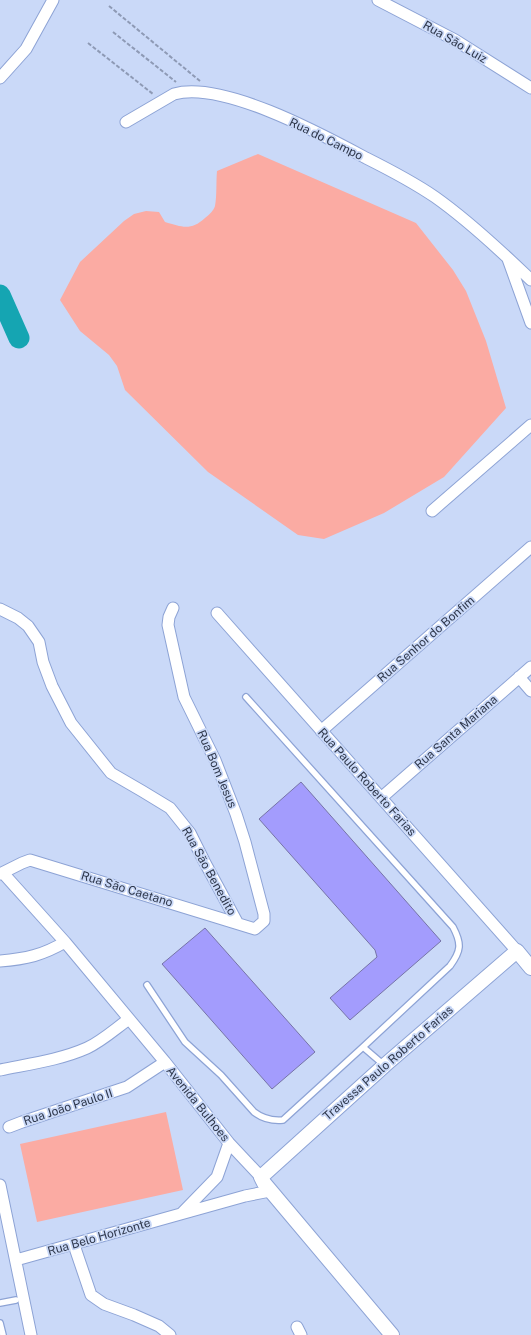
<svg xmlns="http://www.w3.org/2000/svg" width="531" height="1335" font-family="'Public Sans',sans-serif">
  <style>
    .green { fill: #fbaba3 }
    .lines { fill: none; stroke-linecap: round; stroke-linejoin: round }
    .river { stroke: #15a5b2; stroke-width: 21 }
    .building { fill: #a39cfd; stroke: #7674a7 }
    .service-casing { stroke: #8da3d5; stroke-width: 8 }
    .minor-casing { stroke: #8da3d5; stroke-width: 13 }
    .tertiary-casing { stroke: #8da3d5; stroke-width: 16 }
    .path { stroke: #8e9ab5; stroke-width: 2; stroke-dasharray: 4 2; stroke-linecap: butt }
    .service { stroke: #fff; stroke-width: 5.5 }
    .minor { stroke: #fff; stroke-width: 11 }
    .tertiary { stroke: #fff; stroke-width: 14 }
    .labels { text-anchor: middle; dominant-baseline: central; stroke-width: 3.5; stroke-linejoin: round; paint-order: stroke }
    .street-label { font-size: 12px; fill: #2f384c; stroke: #cad9f8 }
  </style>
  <rect width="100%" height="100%" fill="#cad9f8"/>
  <path class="green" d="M 258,154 L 416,223 L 453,270 L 466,291 L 486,341 L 506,408 L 444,477 L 384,513 L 324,539 L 298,535 L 208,472 L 125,390 L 117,366 L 109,355 L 80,331 L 60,300 L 80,262 L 124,221 L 134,214 L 146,211 L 159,212 L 165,222 C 182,227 191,231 205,218 C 209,215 214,210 215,206 C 217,196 216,181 217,171 Z
    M 166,1112 L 183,1190 L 37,1222 L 20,1144 Z"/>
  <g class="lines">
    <path class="river" d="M 0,295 L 19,338"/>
  </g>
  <path class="building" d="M 301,782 L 441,941 L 350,1020 L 330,998 L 377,957 L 375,950 L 259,819 Z
    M 205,928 L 315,1052 L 272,1089 L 162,964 Z"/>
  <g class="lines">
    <g class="service-casing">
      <path id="service" d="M 246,697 L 453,927 C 462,944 461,951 450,966 L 363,1047
        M 147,985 L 185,1042 L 221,1075 L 254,1112 C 263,1119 272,1121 283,1120 L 363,1047 L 384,1065
        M 0,1303 L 16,1300
        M 0,1323 L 3,1335"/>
    </g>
    <g class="minor-casing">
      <path id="minor" d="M 378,0 L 455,40 L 531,88
        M 0,78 L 26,49 L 53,0
        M 126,122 L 174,94 C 222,80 323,135 366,158 C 390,170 413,182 435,197 C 469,221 501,251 531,280
        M 508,259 L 531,323
        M 432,511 L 531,425
        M 0,609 L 18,618 L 28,626 L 39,642 L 43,662 L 52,686 L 71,723 L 111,773 L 142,791 L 170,808 L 190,833 L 204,861 L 237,922
        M 217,613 L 517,951
        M 519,677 L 531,691
        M 321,731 L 531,547
        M 381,798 L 531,667
        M 3,873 L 65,942 L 165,1062 L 229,1143 L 261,1177
        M 0,874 L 22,863 L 30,860 L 255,929 L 264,921 L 264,914 L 245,842 L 236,814 L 215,760 L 184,697 L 168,625 L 169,617 L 173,608
        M 0,961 C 26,959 43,955 65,942
        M 0,1070 C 29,1064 60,1060 87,1048 C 102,1041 115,1029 129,1019
        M 9,1127 L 22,1122 L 127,1087 L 165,1062
        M 0,1185 L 31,1335
        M 182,1213 L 217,1177 L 229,1143
        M 74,1245 L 91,1295 L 104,1304 L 134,1315 L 159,1326 L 170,1335
        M 16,1260 L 245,1196 L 270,1191
        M 297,1327 L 301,1335"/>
    </g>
    <g class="tertiary-casing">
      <path id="tertiary" d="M 392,1335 L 264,1183 L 261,1177 L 385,1065 L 517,951 L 531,968"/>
    </g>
    <path class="path" d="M 109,6 L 200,81
      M 113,32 L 176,82
      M 88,43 L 153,94"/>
    <use href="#service" class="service"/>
    <use href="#minor" class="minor"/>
    <use href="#tertiary" class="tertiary"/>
  </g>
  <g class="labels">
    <g class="street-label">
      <text transform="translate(455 42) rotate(30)">Rua São Luiz</text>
      <text transform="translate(326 139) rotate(26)">Rua do Campo</text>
      <text transform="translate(426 639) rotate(-41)">Rua Senhor do Bonfim</text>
      <text transform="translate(456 732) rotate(-41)">Rua Santa Mariana</text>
      <text transform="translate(217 769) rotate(67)">Rua Bom Jesus</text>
      <text transform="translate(367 782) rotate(48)">Rua Paulo Roberto Farias</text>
      <text transform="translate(209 871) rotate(61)">Rua São Benedito</text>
      <text transform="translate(127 889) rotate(17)">Rua São Caetano</text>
      <text transform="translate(388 1063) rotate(-41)">Travessa Paulo Roberto Farias</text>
      <text transform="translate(198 1104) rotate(51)">Avenida Bulhoes</text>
      <text transform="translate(68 1107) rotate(-18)">Rua João Paulo II</text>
      <text transform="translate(99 1237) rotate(-16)">Rua Belo Horizonte</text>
    </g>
  </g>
</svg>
